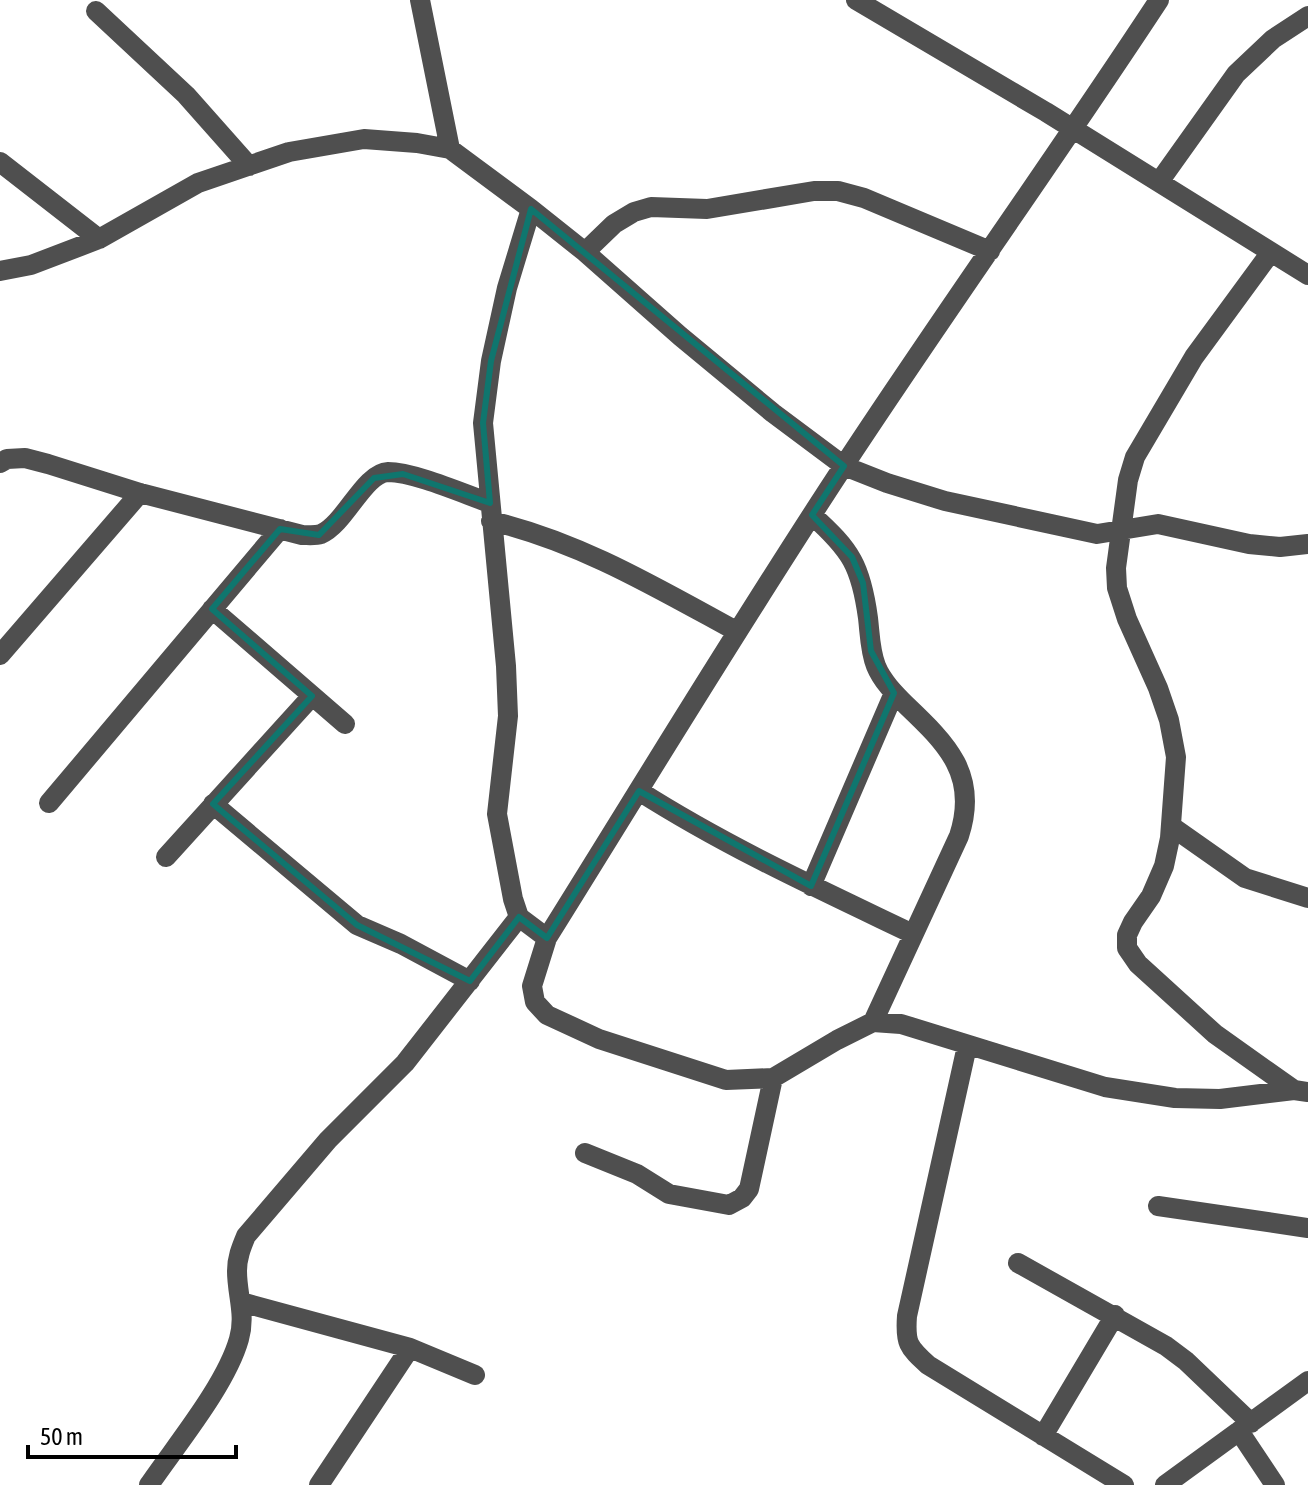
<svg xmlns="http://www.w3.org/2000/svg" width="1308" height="1485" font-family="'Asap Condensed',sans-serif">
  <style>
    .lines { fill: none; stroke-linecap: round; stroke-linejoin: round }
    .minor { stroke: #4f4f4f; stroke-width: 20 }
    .marked { fill: none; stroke: #0f766e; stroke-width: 6; stroke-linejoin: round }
  </style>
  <rect width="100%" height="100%" fill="#fff"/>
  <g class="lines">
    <path class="minor" d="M 420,0 L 450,149
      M 856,0 L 1046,112 L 1308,275
      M 1159,0 C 1056,157 946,310 843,467 C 741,622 645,781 547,938 L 532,986 L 535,1002 L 547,1015 L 599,1039 L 726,1080 L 773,1078 L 837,1040 L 873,1022 L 901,1024 L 1105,1087 L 1175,1098 L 1220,1099 L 1294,1090 L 1308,1092
      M 96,11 L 186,95 L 249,166
      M 0,162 L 99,239
      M 1159,182 L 1236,74 L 1273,39 L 1308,16
      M 531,209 L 507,288 L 491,361 L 483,423 L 506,666 L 508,716 L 497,814 L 513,899 L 519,917 L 547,938
      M 585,252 L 614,224 L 634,212 L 651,207 L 707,209 L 814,191 L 838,191 L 864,198 L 990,251
      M 1271,252 L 1194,357 L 1135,457 L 1128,480 L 1116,568 L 1117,588 L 1127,619 L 1158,688 L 1169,720 L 1176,757 L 1170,838 L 1164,866 L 1151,896 L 1133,922 L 1127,935 L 1127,948 L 1138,964 L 1215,1034 L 1294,1090
      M 0,271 L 31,265 L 99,239 L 198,183 L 289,152 L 364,139 L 417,143 L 450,149 L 531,209 L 585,252 L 680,336 L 773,413 L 844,466 L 887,483 L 945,501 L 1097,534 L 1158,524 L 1249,544 L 1280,547 L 1308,544
      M 0,463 L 7,459 L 25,458 L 48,464 L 140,493 L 302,535 C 308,535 315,536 321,534 C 345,524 364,473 388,472 C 414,472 464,494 490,503
      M 812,515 C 851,550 861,566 868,618 C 870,635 870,651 876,666 C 882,681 895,694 906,705 C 947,744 979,775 959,836 L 873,1022
      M 491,521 C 580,542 657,588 736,631
      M 212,609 L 345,724
      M 0,655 L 140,493
      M 639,791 C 727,847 819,889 913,934
      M 49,803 L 280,529
      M 213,804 L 357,925 L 401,944 L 470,981
      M 1171,826 L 1245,878 L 1308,898
      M 166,857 L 312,696
      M 811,886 L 894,693
      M 967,1046 L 907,1316 C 905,1343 908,1347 928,1365 L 1124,1485
      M 585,1153 L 637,1174 L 669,1194 L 729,1205 L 742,1198 L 749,1189 L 773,1078
      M 1158,1206 L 1308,1228
      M 1018,1263 L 1166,1346 L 1186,1361 L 1251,1423
      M 241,1302 L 410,1348 L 475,1375
      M 1239,1431 L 1275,1485
      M 1043,1436 L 1115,1315
      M 149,1485 C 177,1444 226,1385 239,1339 C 246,1315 237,1295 237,1271 C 237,1258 241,1248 246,1236 L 328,1140 L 405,1063 L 519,917
      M 319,1485 L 410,1348
      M 1165,1485 L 1308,1381"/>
  </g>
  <path class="marked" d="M 531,209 L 844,466 L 812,515 L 852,557 L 863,583 L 871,651 L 894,693 L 811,886 L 639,791 L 547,938 L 519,917 L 470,981 L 357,925 L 213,804 L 312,696 L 212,609 L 280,529 L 319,535 L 374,478 L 403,474 L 490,503 L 483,423 L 491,361 Z"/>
  <path d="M28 1445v12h208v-12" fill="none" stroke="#000000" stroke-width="4"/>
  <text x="40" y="1445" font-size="24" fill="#000000" stroke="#ffffff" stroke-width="6" paint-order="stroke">50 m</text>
</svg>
